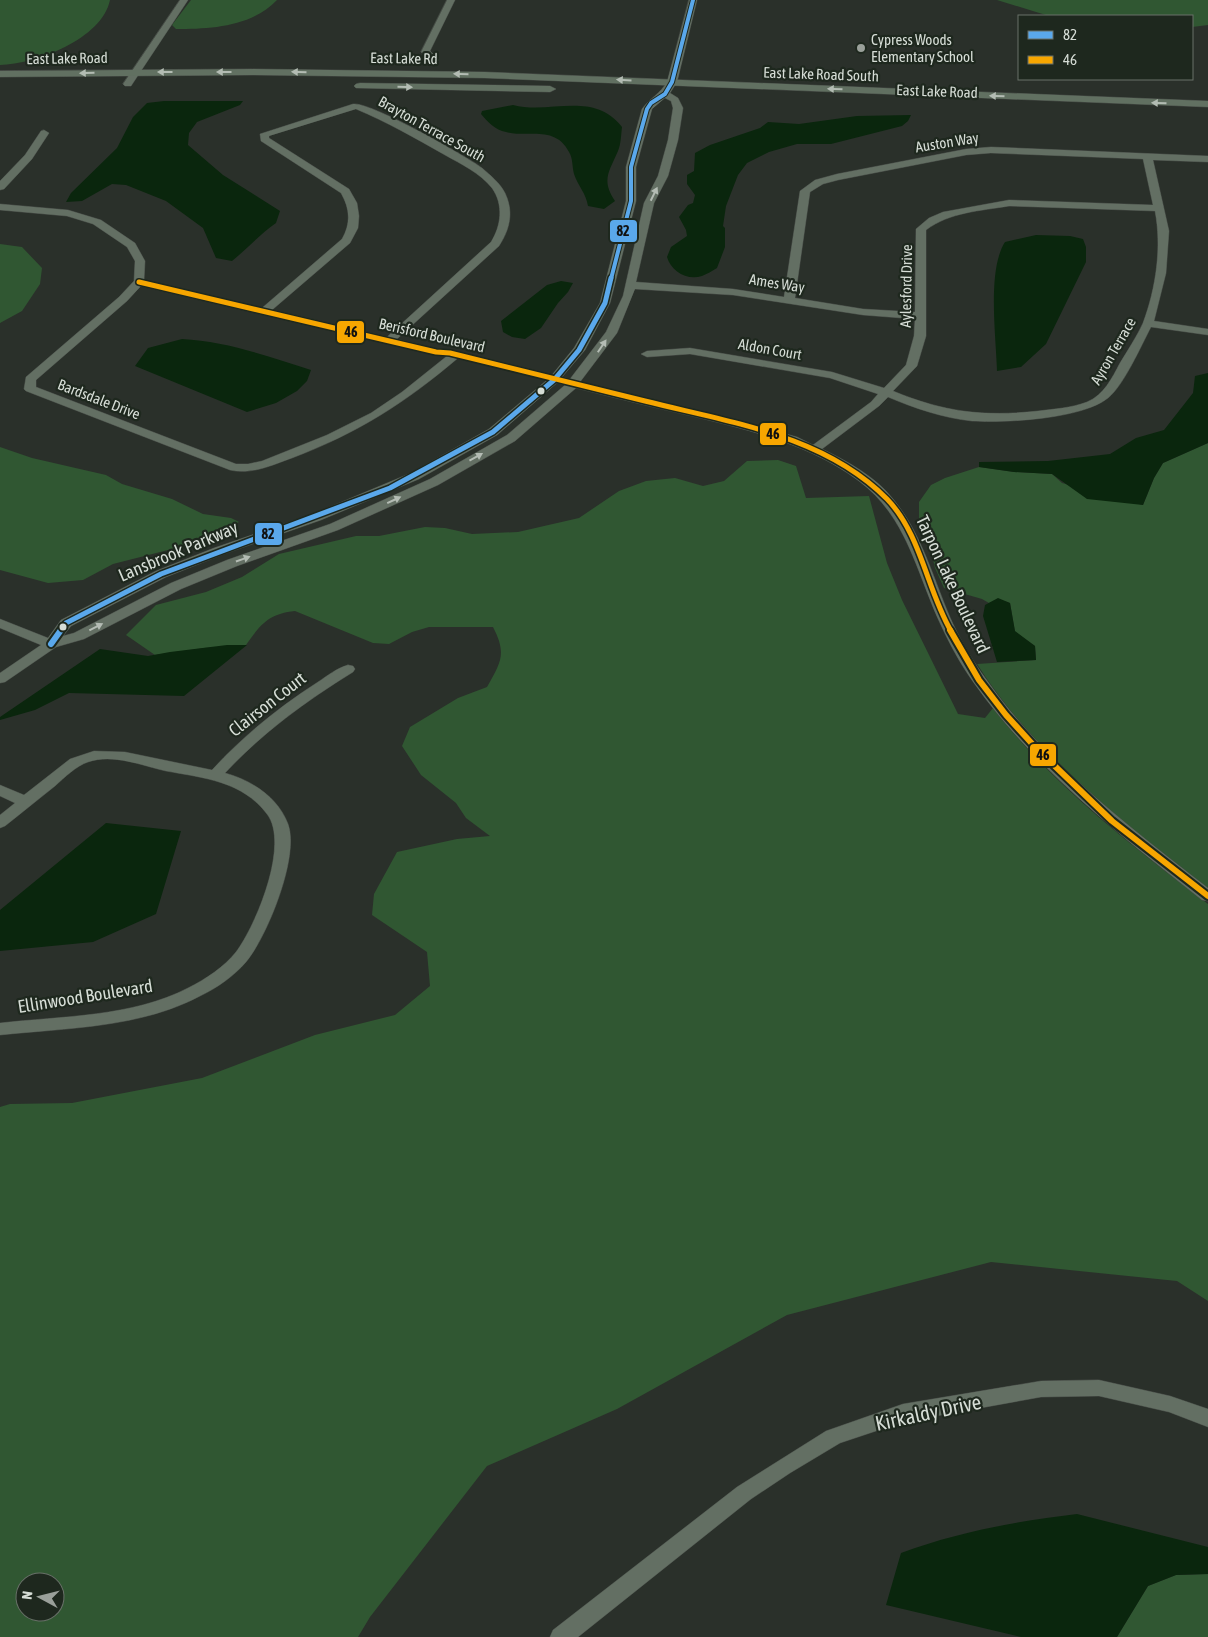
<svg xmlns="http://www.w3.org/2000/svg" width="1208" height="1637" font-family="'Asap Condensed',sans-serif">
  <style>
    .green { fill: #305732; fill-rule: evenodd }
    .water { fill: #0a260d }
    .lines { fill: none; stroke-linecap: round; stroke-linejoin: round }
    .minor-casing { stroke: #464b46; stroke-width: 1 }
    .major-casing { stroke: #464b46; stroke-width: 1 }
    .minor { fill: #636f63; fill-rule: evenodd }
    .major { fill: #617061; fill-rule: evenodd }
    .bus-1-far2-casing { stroke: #1e281e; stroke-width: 6 }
    .bus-1-far1-casing { stroke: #1e281e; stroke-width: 8 }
    .bus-1-casing { stroke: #1e281e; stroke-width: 10 }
    .bus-2-far1-casing { stroke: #1e281e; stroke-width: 8 }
    .bus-2-casing { stroke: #1e281e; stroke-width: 10 }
    .bus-1-far2 { stroke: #5aa8eb; stroke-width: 4 }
    .bus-1-far1 { stroke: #5aa8eb; stroke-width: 5 }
    .bus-1 { stroke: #5aa8eb; stroke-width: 6 }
    .bus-2-far1 { stroke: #f7a600; stroke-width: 5 }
    .bus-2 { stroke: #f7a600; stroke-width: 6 }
    .oneway { fill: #b3bcb3 }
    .oneway2 { fill: #b4bcb4 }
    .poi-dot { fill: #9aa09a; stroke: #1e281e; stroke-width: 2 }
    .bus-dot { fill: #d6ddd6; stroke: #1e281e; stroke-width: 2 }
    .labels { text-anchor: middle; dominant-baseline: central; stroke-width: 4.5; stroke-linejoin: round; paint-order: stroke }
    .far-poi-label { font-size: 15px; fill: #d6ddd6; stroke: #1e281e; text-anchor: start }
    .far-street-label { font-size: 15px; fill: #d6ddd6; stroke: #1e281e }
    .street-label { font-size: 18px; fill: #d6ddd6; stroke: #1e281e }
    .near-street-label { font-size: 21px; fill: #d6ddd6; stroke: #1e281e }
    .line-badge { stroke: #1e281e; stroke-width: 2 }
    .pale-badge-label { font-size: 14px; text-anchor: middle; font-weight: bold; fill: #111 }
  </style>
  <rect width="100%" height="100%" fill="#2a302a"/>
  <path class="green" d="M 0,0 L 110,0 C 102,39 36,64 0,65 Z
    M 191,0 L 277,0 C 251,27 211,29 176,29 L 172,25 Z
    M 997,0 L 1208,0 L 1208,25 L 1192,27 L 1192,16 L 1049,16 Z
    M 0,244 L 22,247 L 42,268 L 40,284 L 22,311 L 0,323 Z
    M 1208,443 L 1208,889 C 1124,823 1035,756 977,664 L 1036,660 L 1035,646 L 1015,632 L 1010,603 L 998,599 L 989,603 L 982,599 L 944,588 L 935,568 L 928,539 L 919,527 L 919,502 L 931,485 L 945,478 L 979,467 L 1014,472 L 1052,474 L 1062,483 L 1143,505 L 1154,478 L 1163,463 Z
    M 0,447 L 32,458 L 106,475 L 122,484 L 172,499 L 203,514 L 231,518 L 239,522 L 204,539 L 172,549 L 113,564 L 83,580 L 48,583 L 0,570 Z
    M 778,460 L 796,466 L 806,498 L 869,496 L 887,563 L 902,600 L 958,714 L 985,718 L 993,708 C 1052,785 1131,845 1208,904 L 1208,1301 L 1177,1281 L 991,1262 L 787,1315 L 617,1409 L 487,1466 L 370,1617 L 358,1637 L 0,1637 L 0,1107 L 10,1104 L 72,1103 L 202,1078 L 315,1035 L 395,1015 L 430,986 L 427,952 L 372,915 L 374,894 L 397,852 L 457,839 L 490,836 L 466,818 L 456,803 L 421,775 L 402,746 L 410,727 L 458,698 L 487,687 C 501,662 507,654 493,627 L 429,627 L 412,632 L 389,644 L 373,643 L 295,611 C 268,614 261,624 246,645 L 204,648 L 155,655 L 126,635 L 156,605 L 206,592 L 242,577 L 279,554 L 356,536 L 379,536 L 425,527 L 445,528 L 472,534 L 518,532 L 579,518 L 619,491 L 646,481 L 675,478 L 703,486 L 724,481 L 747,461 ZM 25,1582 L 55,1582 L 55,1612 L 25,1612 Z
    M 1208,1574 L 1208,1637 L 1117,1637 L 1148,1586 L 1176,1575 Z"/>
  <path class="water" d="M 164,101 L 243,101 L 240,105 L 197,122 L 189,133 L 188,145 L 223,175 L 280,211 L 276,223 C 260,234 248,248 232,261 L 216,258 L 203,228 L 166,201 L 126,185 L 112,184 L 82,201 L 66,202 L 71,193 L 117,148 L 133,117 L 147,103 Z
    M 513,105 C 550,115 593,90 622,127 C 621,135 621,144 618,151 C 609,172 601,180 615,201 L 604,209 L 588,206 C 586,193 578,186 574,174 C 572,167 573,158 569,152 C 555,125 528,138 506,132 C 495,130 488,122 481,114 L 482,111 Z
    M 911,115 L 908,121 L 902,126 L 831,144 L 797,144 L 769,152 L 747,163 L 738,175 L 726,206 L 723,226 L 725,228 L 725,247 L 717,268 C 712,271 707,274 702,276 C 687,281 671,271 667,257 L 671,247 L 687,236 L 686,230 L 679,217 L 688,205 L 693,203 L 695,195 L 687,184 L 687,175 L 694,171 L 695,153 L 710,145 L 760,128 L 768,122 L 799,124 L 857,116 Z
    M 1036,235 L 1070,236 L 1083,239 L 1086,247 L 1086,262 L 1046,344 L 1021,367 L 997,371 C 996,336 987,270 1005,242 Z
    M 561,281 L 573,283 L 568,292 L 558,303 L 541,328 L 525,339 L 512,337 L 503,332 L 501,321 L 547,285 Z
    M 182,339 C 226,341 270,357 311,370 L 307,381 L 297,391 L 276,403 L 247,412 L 135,366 L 148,348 Z
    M 1208,373 L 1208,443 L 1163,463 L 1154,478 L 1143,505 L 1087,499 L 1052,474 L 1014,472 L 979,467 L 979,462 L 1048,461 L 1110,454 L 1136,438 L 1164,430 L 1193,393 L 1195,376 Z
    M 998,598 L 1010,603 L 1015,631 L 1035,646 L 1036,660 L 997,662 L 983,616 L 985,605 Z
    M 227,645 L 247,645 L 184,696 L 69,693 L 35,710 L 0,720 L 0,717 L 100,649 L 148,656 L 170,652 Z
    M 106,823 L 181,831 L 156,914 L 93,942 L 0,951 L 0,910 Z
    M 1077,1514 L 1208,1547 L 1208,1574 L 1176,1575 L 1148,1586 L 1117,1637 L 1021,1637 L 886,1605 L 901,1553 C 958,1532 1017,1521 1077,1514 Z"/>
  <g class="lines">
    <g class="minor-casing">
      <path id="minor" d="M 180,0 L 188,0 L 131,86 L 125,86 L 123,84 Z
        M 447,0 L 455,0 L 430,51 L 439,60 L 435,63 L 421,52 Z
        M 689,0 L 697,0 L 677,82 L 670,93 L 678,98 L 683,108 L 678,140 L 668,176 L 654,203 L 636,282 L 733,289 L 784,297 L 800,191 L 815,180 L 837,174 L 966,149 L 991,147 L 1208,156 L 1208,162 L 1153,160 L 1169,231 L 1166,273 L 1154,321 L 1208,329 L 1208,335 L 1151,327 C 1141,346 1124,385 1108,398 C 1082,419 1006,423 972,421 C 943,418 914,408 888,397 L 879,406 L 822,449 C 847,461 876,477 893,499 C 923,535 934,582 953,624 C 962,643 974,663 986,679 C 1044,762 1129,827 1208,888 L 1208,901 L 1202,900 C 1120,835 1035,769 974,683 C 961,665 949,643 940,623 C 916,571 907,517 859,481 C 811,445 753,431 696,417 C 656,408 616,398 576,388 L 515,441 L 438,485 L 338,530 L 237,566 L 181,589 L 84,639 L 56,647 L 5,682 L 0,683 L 0,673 L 41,645 L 0,628 L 0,619 L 48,638 L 61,620 L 156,571 L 214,548 L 313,514 L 411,473 L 489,429 L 547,380 L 458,358 C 405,403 358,433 292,458 C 272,465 252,475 230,470 L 26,391 L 24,389 L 26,377 L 119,297 L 134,281 L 135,261 L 127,247 L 93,224 L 67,216 L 0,210 L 0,204 L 68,210 L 101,220 L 135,243 L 145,261 L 144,280 L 262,308 L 342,239 C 351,223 350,209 341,193 L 261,141 L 260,134 L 353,104 C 369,101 465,155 482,168 C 490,175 500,183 505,193 C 514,212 510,229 499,246 L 397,339 L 436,349 L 450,350 L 552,375 L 574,348 L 600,303 L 626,201 L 626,167 L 642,109 C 650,98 660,94 667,82 ZM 665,98 L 671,101 L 673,108 L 668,140 L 658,176 L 644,203 L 623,296 L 606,332 L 570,379 L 562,377 L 585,350 L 610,303 L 636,201 L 636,167 L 652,109 ZM 356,109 C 387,122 415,138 445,155 C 461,164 480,173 492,188 C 504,205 501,226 491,242 L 387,337 L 272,310 L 350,243 L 358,228 L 359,216 L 357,203 L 349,189 L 269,138 L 269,136 ZM 991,153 L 1143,159 L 1153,205 L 1009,200 L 943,212 L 929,218 L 916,229 L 915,312 L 863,309 L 795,298 L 810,192 L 823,184 L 838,180 L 966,155 ZM 1009,206 L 1155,211 C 1162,247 1156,288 1143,323 C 1137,336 1128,350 1120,363 C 1112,378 1104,395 1087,402 C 1071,408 1054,409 1038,411 C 983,417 944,412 893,391 L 917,366 L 926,336 L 926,230 C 950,212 980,211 1009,206 ZM 141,286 L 436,355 L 447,356 L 402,392 L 371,413 L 327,435 L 262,461 L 248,464 L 236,464 L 36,387 L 36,380 L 127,301 ZM 635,289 L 733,295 L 863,315 L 915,319 L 914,336 L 906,365 L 884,388 L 832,372 L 690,348 L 647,351 L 641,354 L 647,357 L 690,354 L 830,378 L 878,394 L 871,402 L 813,445 L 797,437 L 733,419 L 580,382 L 617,333 ZM 557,383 L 565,385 L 507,435 L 430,479 L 330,524 L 227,560 L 171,583 L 74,633 L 63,636 L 71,626 L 166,577 L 224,554 L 321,520 L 419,479 L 497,435 Z
        M 44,130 L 49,133 L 32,159 L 4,189 L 0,190 L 0,181 L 25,155 L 41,131 Z
        M 348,665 L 353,666 L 355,669 L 353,672 C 306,701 262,733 225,773 C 251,780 278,797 288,824 C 300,856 267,937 246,962 C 234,976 217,988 200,996 C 140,1028 66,1028 0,1035 L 0,1023 C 62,1016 132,1017 188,988 C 206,979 224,967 236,952 C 256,925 290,844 267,814 C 242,781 204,778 166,771 C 143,766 113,753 88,762 C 76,766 65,777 55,786 C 38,799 22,813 5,826 L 0,828 L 0,815 L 15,803 L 0,796 L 0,785 L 24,795 L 70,759 L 94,751 L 125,752 L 212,770 C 243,736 279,707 318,682 C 327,676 337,668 348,665 Z
        M 1099,1380 L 1170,1396 L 1208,1409 L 1208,1427 L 1169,1412 L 1099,1396 L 1041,1397 L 903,1422 L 840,1443 L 790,1473 L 751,1499 L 578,1637 L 550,1637 L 553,1630 L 737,1487 L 826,1431 L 903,1404 L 1041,1381 Z"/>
    </g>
    <g class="major-casing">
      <path id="major" d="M 253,69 L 485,72 L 1208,101 L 1208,107 L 485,78 L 253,75 L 0,77 L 0,71 Z
        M 360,83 L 550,86 L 556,89 L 550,92 L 356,88 L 354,86 L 356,84 Z"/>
    </g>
    <use href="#minor" class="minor"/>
    <use href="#major" class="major"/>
    <g class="bus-1-far2-casing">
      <path id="bus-1-far2" d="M 611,279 L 631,201 L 631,167 L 647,109 L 651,103 L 665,94 L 672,82 L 693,0"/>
    </g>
    <g class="bus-1-far1-casing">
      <path id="bus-1-far1" d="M 60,631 L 66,623 L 161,574 L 390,488 L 493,432 L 554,380 L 579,350 L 605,303 L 611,278"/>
    </g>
    <g class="bus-1-casing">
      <path id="bus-1" d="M 51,644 L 61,630"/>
    </g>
    <g class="bus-2-far1-casing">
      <path id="bus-2-far1" d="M 139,282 L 436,352 L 450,353 C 515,369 580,385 645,401 C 728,422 824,435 887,499 C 921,534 927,590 951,631"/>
    </g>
    <g class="bus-2-casing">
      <path id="bus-2" d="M 950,630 L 979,680 L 1006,715 L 1035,747 L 1112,821 L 1208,896"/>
    </g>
    <use href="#bus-1-far2" class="bus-1-far2"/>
    <use href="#bus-1-far1" class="bus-1-far1"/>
    <use href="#bus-1" class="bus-1"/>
    <use href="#bus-2-far1" class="bus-2-far1"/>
    <use href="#bus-2" class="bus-2"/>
  </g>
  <defs><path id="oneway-solid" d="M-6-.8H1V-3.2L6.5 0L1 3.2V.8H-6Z" transform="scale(1.25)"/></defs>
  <g class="oneway">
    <use href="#oneway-solid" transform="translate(165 72) rotate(180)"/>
    <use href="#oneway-solid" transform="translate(224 72) rotate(180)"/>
    <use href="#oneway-solid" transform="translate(299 72) rotate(-179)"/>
    <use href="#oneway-solid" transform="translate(87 73) rotate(179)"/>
    <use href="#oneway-solid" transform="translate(461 74) rotate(-179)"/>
    <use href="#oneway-solid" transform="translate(624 80) rotate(-177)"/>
    <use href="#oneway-solid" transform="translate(405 87) rotate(1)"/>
    <use href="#oneway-solid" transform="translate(835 89) rotate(-178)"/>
    <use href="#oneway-solid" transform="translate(997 96) rotate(-178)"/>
    <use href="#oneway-solid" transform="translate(1159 103) rotate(-178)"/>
  </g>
  <g class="oneway2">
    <use href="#oneway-solid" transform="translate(654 194) rotate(-64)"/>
    <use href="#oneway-solid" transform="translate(602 346) rotate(-56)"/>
    <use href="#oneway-solid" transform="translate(476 457) rotate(-29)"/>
    <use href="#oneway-solid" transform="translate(394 500) rotate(-25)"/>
    <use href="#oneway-solid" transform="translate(243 559) rotate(-19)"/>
    <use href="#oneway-solid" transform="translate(96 627) rotate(-27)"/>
  </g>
  <circle class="poi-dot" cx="861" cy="48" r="5"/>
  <g class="bus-dot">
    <circle cx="541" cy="391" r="4.5"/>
    <circle cx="63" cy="627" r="4.5"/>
  </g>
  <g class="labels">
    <g class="far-poi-label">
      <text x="871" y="39">Cypress Woods<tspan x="871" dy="17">Elementary School</tspan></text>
    </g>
    <g class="far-street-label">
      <text transform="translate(67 58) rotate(-1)">East Lake Road</text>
      <text transform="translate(404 58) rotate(1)">East Lake Rd</text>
      <text transform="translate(821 74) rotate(2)">East Lake Road South</text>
      <text transform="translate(937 91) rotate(2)">East Lake Road</text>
      <text transform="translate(432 129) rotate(29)">Brayton Terrace South</text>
      <text transform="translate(947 142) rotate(-9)">Auston Way</text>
      <text transform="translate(777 283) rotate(9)">Ames Way</text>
      <text transform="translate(906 286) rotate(-89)">Aylesford Drive</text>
      <text transform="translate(432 335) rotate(13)">Berisford Boulevard</text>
      <text transform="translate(770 349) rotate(10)">Aldon Court</text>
      <text transform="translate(1113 351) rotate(-60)">Ayron Terrace</text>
      <text transform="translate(99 399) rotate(21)">Bardsdale Drive</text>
    </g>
    <g class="street-label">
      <text transform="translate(178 551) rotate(-23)">Lansbrook Parkway</text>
      <text transform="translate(953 584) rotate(65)">Tarpon Lake Boulevard</text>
      <text transform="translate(267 704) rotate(-38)">Clairson Court</text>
      <text transform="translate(85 996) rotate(-9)">Ellinwood Boulevard</text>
    </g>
    <g class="near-street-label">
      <text transform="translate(928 1412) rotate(-12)">Kirkaldy Drive</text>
    </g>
  </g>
  <g class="line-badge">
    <rect x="609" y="219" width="29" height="24" rx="5" fill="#5aa8eb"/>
    <rect x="336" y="320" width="29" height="24" rx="5" fill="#f7a600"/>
    <rect x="759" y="422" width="28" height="24" rx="5" fill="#f7a600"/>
    <rect x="254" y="522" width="29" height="24" rx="5" fill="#5aa8eb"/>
    <rect x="1029" y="743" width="28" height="24" rx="5" fill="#f7a600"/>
  </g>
  <g class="pale-badge-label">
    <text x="623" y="236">82</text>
    <text x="351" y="337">46</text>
    <text x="773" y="439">46</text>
    <text x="268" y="539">82</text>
    <text x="1043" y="760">46</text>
  </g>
  <rect x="1018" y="15" width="175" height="65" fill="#1e281e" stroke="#687068"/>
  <rect x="1028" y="31" width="25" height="8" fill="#5aa8eb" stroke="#687068"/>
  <text x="1063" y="40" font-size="15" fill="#d6ddd6">82</text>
  <rect x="1028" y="56" width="25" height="8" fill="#f7a600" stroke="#687068"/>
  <text x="1063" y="65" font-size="15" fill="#d6ddd6">46</text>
  <g transform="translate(40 1597) rotate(277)"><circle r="24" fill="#1e281e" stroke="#687068"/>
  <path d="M0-4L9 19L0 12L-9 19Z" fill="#9aa09a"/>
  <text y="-8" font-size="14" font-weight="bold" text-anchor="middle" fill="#d6ddd6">N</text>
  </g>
</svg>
